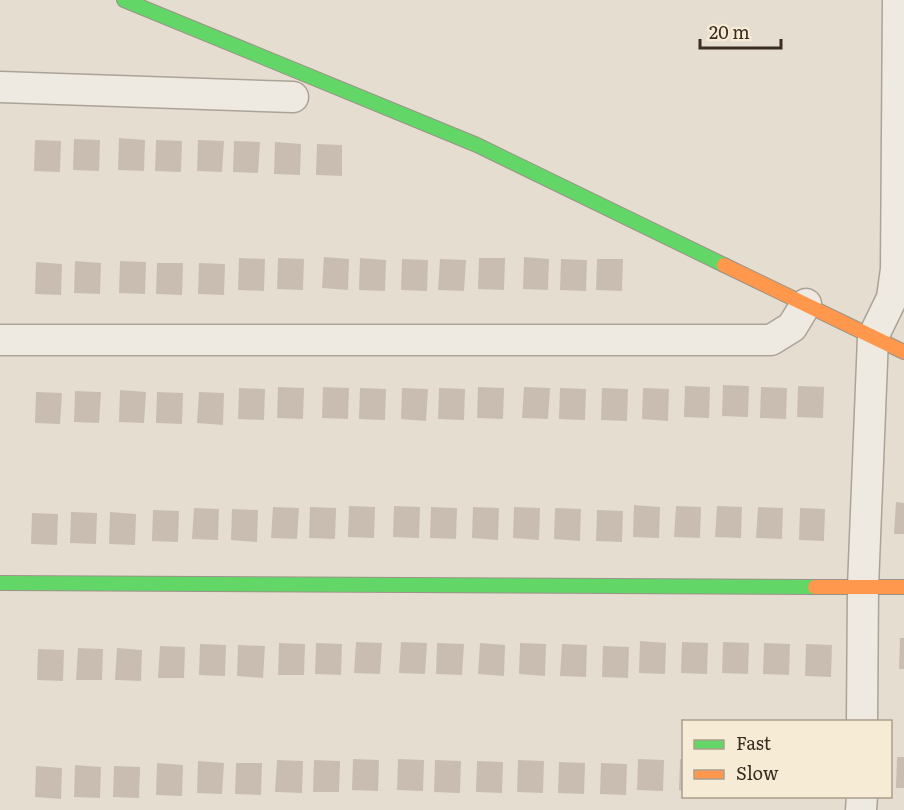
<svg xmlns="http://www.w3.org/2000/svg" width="904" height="810" font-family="Literata,serif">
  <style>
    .building { fill: #c9bdb1 }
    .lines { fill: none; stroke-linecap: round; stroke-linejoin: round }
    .street-casing { stroke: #aba398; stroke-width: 33 }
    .fast-casing { stroke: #9a9388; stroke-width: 16 }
    .slow-casing { stroke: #9a9388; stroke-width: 16 }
    .street { stroke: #eee9e1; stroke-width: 30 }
    .fast { stroke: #63d668; stroke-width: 14 }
    .slow { stroke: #ff974d; stroke-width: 14 }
  </style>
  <rect width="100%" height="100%" fill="#e5ded0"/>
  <path class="building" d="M 119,138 L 145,140 L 144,171 L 118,170 Z
    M 74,139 L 100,140 L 99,171 L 73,170 Z
    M 35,140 L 61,141 L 60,172 L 34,171 Z
    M 156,140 L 182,141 L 181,172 L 155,171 Z
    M 198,140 L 224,141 L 222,172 L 197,171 Z
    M 234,141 L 260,142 L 258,173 L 233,172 Z
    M 275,142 L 301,144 L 300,175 L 274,174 Z
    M 317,144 L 342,145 L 342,176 L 316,175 Z
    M 324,257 L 349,259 L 348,290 L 322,288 Z
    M 524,257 L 549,259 L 548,290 L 523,289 Z
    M 239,258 L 265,259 L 264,291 L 238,290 Z
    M 278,258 L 304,259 L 303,290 L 277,289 Z
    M 360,258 L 386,260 L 385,291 L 359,290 Z
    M 479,258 L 505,258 L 504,290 L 478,289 Z
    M 402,259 L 428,260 L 427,291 L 401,290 Z
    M 440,259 L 466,260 L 464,291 L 438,290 Z
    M 561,259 L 587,260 L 586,291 L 560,290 Z
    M 597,259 L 623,259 L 622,291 L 596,290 Z
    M 75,261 L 101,263 L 100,294 L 74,293 Z
    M 120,261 L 146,262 L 145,294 L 119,293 Z
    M 36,262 L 62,264 L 61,295 L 35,294 Z
    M 157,263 L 183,263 L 182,295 L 156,294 Z
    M 199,263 L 225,264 L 224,295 L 198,294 Z
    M 723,385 L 749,386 L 748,417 L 722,416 Z
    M 685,386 L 710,387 L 709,418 L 684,417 Z
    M 798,386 L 824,387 L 823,418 L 797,417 Z
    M 278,387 L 304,388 L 303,419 L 277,418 Z
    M 323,387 L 349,388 L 348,419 L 322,418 Z
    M 478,387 L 504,388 L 503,419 L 477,418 Z
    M 524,387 L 550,388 L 548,419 L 522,418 Z
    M 761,387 L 787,388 L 786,419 L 760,418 Z
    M 239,388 L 265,389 L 264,420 L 238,419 Z
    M 360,388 L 386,389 L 385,420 L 359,419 Z
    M 402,388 L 428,389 L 426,421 L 401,419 Z
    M 439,388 L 465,389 L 464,420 L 438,419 Z
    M 560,388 L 586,389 L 585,420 L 559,419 Z
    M 602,388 L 628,389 L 627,421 L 601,420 Z
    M 643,388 L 669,389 L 668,421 L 642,419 Z
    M 120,390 L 146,392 L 144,423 L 119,422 Z
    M 75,391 L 101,392 L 99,423 L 74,422 Z
    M 36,392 L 62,393 L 60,424 L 35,423 Z
    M 157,392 L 183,393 L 182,424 L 156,423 Z
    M 199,392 L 224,393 L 223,425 L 197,423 Z
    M 896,502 L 904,503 L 904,534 L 894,534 Z
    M 634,505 L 660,507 L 659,538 L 633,537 Z
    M 349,506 L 375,507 L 374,538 L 348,537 Z
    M 394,506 L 420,507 L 419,538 L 393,537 Z
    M 676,506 L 701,507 L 700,538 L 674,537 Z
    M 717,506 L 742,507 L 741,538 L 715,537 Z
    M 273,507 L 299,508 L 297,539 L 271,538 Z
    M 310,507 L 336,508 L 335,539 L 309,538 Z
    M 431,507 L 457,508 L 456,539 L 430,538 Z
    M 473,507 L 499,508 L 498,540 L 472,538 Z
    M 514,507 L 540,508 L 539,540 L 513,538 Z
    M 758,507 L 783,508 L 782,539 L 756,538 Z
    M 194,508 L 219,509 L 218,540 L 192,539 Z
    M 555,508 L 581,509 L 580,541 L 554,539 Z
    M 800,508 L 825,509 L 824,541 L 799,540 Z
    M 232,509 L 258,510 L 257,542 L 231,540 Z
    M 153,510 L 179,511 L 178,542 L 152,541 Z
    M 597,510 L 623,511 L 622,542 L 596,541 Z
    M 71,512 L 97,513 L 96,544 L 70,543 Z
    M 110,512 L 136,514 L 135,545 L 109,544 Z
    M 32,513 L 58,514 L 57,545 L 31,544 Z
    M 900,638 L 904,638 L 904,669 L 899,669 Z
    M 640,641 L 666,643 L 665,674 L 639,673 Z
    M 356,642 L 382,643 L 380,674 L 354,673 Z
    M 401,642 L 427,643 L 425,674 L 399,673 Z
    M 682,642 L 708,643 L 707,674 L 681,673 Z
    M 723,642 L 749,643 L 748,674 L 722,673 Z
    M 279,643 L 305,644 L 304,675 L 278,675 Z
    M 316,643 L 342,644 L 341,675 L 315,674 Z
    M 437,643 L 464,644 L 462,675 L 436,674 Z
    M 480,643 L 505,645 L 504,676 L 478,674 Z
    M 520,643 L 546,644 L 545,676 L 519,674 Z
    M 764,643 L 790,644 L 789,675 L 763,674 Z
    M 200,644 L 226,645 L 225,676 L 199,675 Z
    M 562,644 L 587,645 L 586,677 L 560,676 Z
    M 806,644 L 832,645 L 831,677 L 805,676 Z
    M 238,645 L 265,646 L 263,678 L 237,676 Z
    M 160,646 L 185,647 L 184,678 L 158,678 Z
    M 603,646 L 629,647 L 628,678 L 602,677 Z
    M 78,648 L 103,649 L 102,680 L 76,680 Z
    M 117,648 L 142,650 L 141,681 L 115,680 Z
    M 38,649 L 64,650 L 63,681 L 37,680 Z
    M 897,757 L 904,757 L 904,788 L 896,788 Z
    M 353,759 L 379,760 L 378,791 L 352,790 Z
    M 398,759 L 424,760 L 423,791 L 397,790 Z
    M 638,759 L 664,760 L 663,791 L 637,790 Z
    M 680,759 L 684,760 L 684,791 L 679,790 Z
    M 277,760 L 303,761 L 302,793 L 275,792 Z
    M 314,760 L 340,761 L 339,792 L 313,792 Z
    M 435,760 L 461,761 L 460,793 L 434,792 Z
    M 518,760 L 544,761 L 543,793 L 517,792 Z
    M 198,761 L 224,763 L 222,794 L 197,793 Z
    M 477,761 L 503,762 L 502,793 L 476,792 Z
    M 559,762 L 585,763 L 584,794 L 558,793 Z
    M 157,763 L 183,765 L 182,796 L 156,795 Z
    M 236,763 L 262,763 L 261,795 L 235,794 Z
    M 601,763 L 627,764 L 626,795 L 600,794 Z
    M 75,765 L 101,767 L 100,798 L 74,797 Z
    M 36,766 L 62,768 L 61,799 L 35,797 Z
    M 114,766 L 140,767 L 139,798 L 113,797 Z"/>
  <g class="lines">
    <g class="street-casing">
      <path id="street" d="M 0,87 L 293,97
        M 0,340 L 771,340 L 792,327 L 806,304
        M 862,722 L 863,587 L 873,337 L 892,298 L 896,269 L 898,0
        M 861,810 L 862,796"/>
    </g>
    <g class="fast-casing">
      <path id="fast" d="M 124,0 L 477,145 L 724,265
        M 0,583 L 815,587"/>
    </g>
    <g class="slow-casing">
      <path id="slow" d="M 724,265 L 904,352
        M 815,587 L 904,587"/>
    </g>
    <use href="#street" class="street"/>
    <use href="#fast" class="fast"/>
    <use href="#slow" class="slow"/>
  </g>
  <rect x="682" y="720" width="210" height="78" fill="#f6ecd6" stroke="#ab9f8d" stroke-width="1.5"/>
  <rect x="694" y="740" width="30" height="9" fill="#63d668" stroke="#ab9f8d" stroke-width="1.5"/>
  <text x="736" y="750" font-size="18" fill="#3a2c20">Fast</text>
  <rect x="694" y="770" width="30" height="9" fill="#ff974d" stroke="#ab9f8d" stroke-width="1.5"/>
  <text x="736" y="780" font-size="18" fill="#3a2c20">Slow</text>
  <path d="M700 39v9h81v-9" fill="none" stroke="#3a2c20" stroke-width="3"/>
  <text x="709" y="39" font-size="18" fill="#3a2c20" stroke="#f6ecd6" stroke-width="4.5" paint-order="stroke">20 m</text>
</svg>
